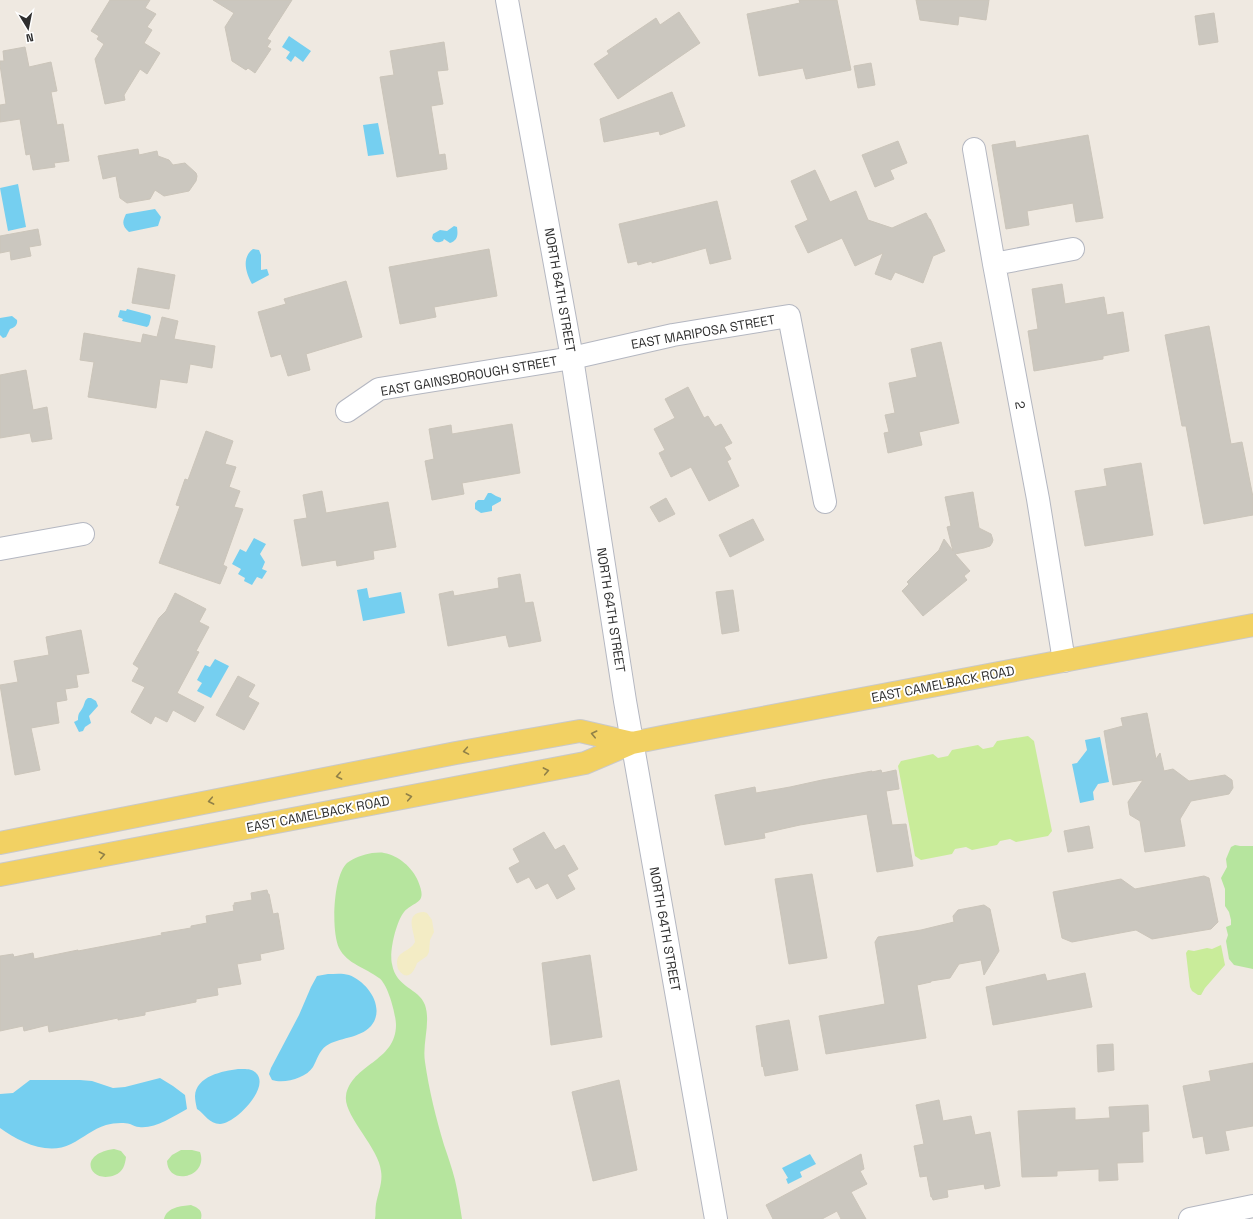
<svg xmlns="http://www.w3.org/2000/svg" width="1253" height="1219" font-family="'Space Grotesk',sans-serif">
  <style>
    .green { fill: #b6e59e }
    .sand { fill: #f3ecc5 }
    .pitch { fill: #c9ec9a }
    .water { fill: #75cff0 }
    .building { fill: #cbc7bf; stroke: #cbc5ba }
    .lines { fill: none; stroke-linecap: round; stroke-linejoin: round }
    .street-casing { stroke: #b4b7c1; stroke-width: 24 }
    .secondary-casing { stroke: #b4b7c1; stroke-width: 24 }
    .primary-casing { stroke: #c9c9c9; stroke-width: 24 }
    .street { stroke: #fff; stroke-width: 22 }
    .secondary { stroke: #fff; stroke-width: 22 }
    .primary { stroke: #f2d163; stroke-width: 22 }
    .oneway { stroke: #908048 }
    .labels { text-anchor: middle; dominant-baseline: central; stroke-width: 4; stroke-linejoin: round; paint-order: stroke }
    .street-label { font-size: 13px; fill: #2e2e2e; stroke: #fff }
  </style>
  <rect width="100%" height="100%" fill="#efe9e1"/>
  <path class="green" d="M 1235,845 L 1240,846 L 1253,846 L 1253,969 L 1234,965 L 1229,959 L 1226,941 L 1228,935 L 1226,927 L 1231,925 L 1231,920 L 1229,912 L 1225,906 L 1225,889 L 1221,878 L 1227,867 L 1226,859 L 1231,847 Z
    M 372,853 C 376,853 380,852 384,853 C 398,855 413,868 418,881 C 428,905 415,900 404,912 C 396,922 389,952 392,964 C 396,988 419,988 425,1005 C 431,1023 422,1043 425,1062 C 429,1090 436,1118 444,1145 C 448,1157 452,1168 455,1180 C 458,1193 460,1206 462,1219 L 375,1219 C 376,1214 375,1209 376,1204 C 378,1193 383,1182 381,1171 C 379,1148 343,1115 346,1096 C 351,1064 396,1062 396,1025 C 396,1015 388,984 379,978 C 366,968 347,964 339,948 C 331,931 333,876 347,863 C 355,857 363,855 372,853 Z
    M 114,1149 L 121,1151 L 126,1157 C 125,1165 123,1172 115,1175 C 90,1185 76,1154 114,1149 Z
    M 181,1150 L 192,1150 L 200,1152 C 209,1177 168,1187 167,1161 L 172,1155 Z
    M 191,1205 C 198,1208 203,1210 201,1219 L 164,1219 C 167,1207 181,1206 191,1205 Z"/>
  <path class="sand" d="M 424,912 L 427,913 L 432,920 L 434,932 L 430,940 L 429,952 L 427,956 L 417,963 C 413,975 406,981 398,969 C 393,950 409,954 415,942 C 414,930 404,913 424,912 Z"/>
  <path class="pitch" d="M 1028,736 L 1034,741 L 1052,831 L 1048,836 L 1016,842 L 1010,839 L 1000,841 L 997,845 L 972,850 L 966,847 L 955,849 L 952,854 L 921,860 L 915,856 L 898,766 L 901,761 L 933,754 L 938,758 L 948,756 L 952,750 L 978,745 L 983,749 L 993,747 L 997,741 Z
    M 1221,945 L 1225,965 L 1205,988 L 1201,995 L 1198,995 L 1192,991 L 1190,987 L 1186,953 L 1188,950 L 1194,951 L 1207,948 L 1212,949 Z"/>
  <path class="water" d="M 289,36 L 311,51 L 303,62 L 295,56 L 291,62 L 286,58 L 290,52 L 282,47 Z
    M 378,123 L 384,154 L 368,156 L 363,125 Z
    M 18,184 L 26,227 L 8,231 L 0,188 Z
    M 155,209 L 161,217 L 158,226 L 129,232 C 122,226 122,222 126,214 Z
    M 454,226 L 457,227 C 458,235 458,240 450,243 L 444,239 L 443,241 C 438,243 435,243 432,238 L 433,234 L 440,230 L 447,231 Z
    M 253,249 L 259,250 L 261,255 L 261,270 L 267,269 L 269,275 L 252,284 C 246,273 241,258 253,249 Z
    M 127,309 L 150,315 L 151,317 L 149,325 L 147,327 L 122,321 L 123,319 L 118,317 L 120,310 L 126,311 Z
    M 12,316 L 17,320 C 18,325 14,328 10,329 L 6,337 L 3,338 L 0,335 L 0,318 Z
    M 488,493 L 491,493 L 496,496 L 501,498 L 501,501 L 492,506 L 492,511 L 481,513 L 475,509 L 475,503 L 478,500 L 484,500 Z
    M 254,538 L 266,544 L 260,554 L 265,562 L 262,569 L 267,571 L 262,579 L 257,577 L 252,585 L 244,581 L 245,578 L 238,574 L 241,569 L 232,564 L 240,549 L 246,552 Z
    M 367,588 L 369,598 L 401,592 L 405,613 L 363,621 L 357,590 Z
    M 215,659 L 229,666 L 211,698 L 197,691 L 202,683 L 197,680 L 205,665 L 210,667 Z
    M 88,698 L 91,698 L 96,701 L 98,706 L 89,716 L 91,723 L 85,727 L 83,731 L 79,732 L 74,722 L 78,720 C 78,712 80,713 83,707 C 85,703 84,701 88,698 Z
    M 1100,737 L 1109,782 L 1098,784 L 1093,792 L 1094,800 L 1080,803 L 1072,764 L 1077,763 L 1087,750 L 1085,740 Z
    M 328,974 C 335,974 342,973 349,975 C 368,982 386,1008 371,1026 C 359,1039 339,1037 326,1046 C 319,1051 317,1060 313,1067 C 306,1078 285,1084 272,1080 L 269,1074 L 271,1068 L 299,1015 L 311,987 L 317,976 Z
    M 238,1069 C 244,1069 252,1068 256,1073 C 271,1087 235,1124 220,1124 C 209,1124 205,1114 197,1109 C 196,1105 195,1100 195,1096 C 196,1076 223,1071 238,1069 Z
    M 160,1078 L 173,1086 L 185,1095 L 187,1109 C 172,1117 155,1129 139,1127 C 136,1127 133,1125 130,1124 C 123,1122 113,1123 106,1125 C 93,1129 83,1138 71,1144 C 48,1156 19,1142 0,1128 L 0,1094 L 13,1093 L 30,1080 L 80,1080 L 92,1081 L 113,1088 L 125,1087 Z
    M 810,1154 L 816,1164 L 800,1172 L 802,1177 L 788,1184 L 786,1179 L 788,1178 L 782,1168 Z"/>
  <path class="building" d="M 110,0 L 150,0 L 145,8 L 156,14 L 147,27 L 152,30 L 144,43 L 160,53 L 147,74 L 140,69 L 124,95 L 125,100 L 105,104 L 95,59 L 104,44 L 97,39 L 99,36 L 91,31 Z
    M 213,0 L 292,0 L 267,39 L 271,41 L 267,47 L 271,49 L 255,73 L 248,68 L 246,70 L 232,61 L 225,27 L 234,13 Z
    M 799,0 L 837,0 L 851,70 L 806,79 L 803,68 L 759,76 L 747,14 L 800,3 Z
    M 916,0 L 989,0 L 986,20 L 959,16 L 958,25 L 920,20 Z
    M 679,12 L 700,43 L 618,99 L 594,64 L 609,54 L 607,51 L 656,18 L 660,25 Z
    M 1214,13 L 1218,42 L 1199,45 L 1195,16 Z
    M 444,42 L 448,70 L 437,71 L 443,104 L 431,106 L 439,155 L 445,154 L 447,169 L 397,177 L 380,77 L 394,75 L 390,51 Z
    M 25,47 L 29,67 L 51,62 L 57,91 L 51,92 L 57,125 L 63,124 L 69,161 L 54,163 L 55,167 L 33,170 L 30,154 L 26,155 L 20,119 L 0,122 L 0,105 L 6,104 L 0,65 L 0,61 L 4,61 L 3,51 Z
    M 871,63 L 875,85 L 858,88 L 854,66 Z
    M 672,92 L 685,126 L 660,135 L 659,131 L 604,142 L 600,119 Z
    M 1088,135 L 1103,218 L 1076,222 L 1073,203 L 1027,211 L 1029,225 L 1006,229 L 992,145 L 1015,141 L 1016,148 Z
    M 898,141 L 907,163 L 890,170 L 894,179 L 875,187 L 862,155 Z
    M 138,149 L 139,155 L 157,151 L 158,156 L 169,160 L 173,165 L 185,163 L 196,173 L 197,176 L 196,181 L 189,191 L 164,196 L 155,190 L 150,199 L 127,203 L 120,198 L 116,176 L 103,179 L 98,156 Z
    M 815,170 L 830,202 L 856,191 L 868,220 L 892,228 L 926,213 L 929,219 L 930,219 L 945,251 L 933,256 L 923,283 L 895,272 L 891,280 L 875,274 L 883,253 L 855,266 L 842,238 L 808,253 L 795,226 L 808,220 L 791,181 Z
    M 717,201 L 731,259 L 710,264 L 706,248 L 652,263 L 652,261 L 638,265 L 637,261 L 628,263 L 619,224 Z
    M 38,229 L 41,245 L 29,247 L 31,256 L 11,260 L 10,251 L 0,253 L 0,236 Z
    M 489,249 L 497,296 L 434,307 L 436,317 L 400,324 L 389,267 Z
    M 138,268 L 175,275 L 169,309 L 132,303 Z
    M 346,281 L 362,337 L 306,354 L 310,370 L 288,376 L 281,354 L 271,357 L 258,312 L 286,304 L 284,299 Z
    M 1062,284 L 1065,304 L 1104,297 L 1107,315 L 1123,312 L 1129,351 L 1103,356 L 1103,359 L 1034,371 L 1028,331 L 1038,329 L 1032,289 Z
    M 162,317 L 178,321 L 174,339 L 215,346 L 212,368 L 190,364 L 187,383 L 160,379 L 156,408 L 88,397 L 94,362 L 80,360 L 84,333 L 141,343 L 143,334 L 157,337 Z
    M 1209,326 L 1231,444 L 1242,442 L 1253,497 L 1253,515 L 1204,524 L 1186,426 L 1182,426 L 1165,335 Z
    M 941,342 L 959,423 L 919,432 L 922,445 L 888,453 L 884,433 L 889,432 L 885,415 L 895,413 L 889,383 L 917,377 L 911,349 Z
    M 26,370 L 33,410 L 47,407 L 52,439 L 32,442 L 30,433 L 0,438 L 0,375 Z
    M 688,387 L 704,418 L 708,416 L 715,427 L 721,424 L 732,443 L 724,447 L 731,459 L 727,461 L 739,486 L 709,501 L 691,467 L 671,477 L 659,453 L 665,450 L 654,429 L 675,418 L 665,399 Z
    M 512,424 L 520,473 L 462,483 L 464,494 L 432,500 L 425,461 L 434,459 L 429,429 L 451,425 L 452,434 Z
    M 206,431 L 233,441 L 225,464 L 236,467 L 229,487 L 240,491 L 234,507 L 243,509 L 223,565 L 227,567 L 220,584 L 159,563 L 180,506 L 176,505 L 185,479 L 188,480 Z
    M 1141,463 L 1153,535 L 1085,546 L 1075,491 L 1107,486 L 1104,469 Z
    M 322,491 L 326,513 L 388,502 L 396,547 L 373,551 L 374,559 L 337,566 L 336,560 L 302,566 L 294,520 L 307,518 L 303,495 Z
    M 973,492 L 979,528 L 991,534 L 993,540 L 992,543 L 990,546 L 984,548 L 955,554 L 970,571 L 964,576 L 967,580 L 923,616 L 902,591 L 909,584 L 907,582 L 939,550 L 944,539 L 953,551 L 947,527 L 951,526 L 945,497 Z
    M 666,498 L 675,514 L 659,522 L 650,507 Z
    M 753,519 L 764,540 L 730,557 L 719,535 Z
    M 520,574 L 525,603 L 533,602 L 541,641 L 509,647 L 506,635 L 448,646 L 439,594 L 453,591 L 454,596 L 499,588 L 498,578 Z
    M 733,590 L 739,631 L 722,634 L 716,592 Z
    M 175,593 L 206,609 L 199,622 L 209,627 L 196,651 L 199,652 L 177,693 L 204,707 L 195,722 L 173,710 L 167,722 L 155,716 L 151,724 L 131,712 L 145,687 L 132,681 L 139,668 L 133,664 L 159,618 L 166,611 Z
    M 81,630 L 89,673 L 76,675 L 78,687 L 65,689 L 67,700 L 56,702 L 59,723 L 31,728 L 40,770 L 15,775 L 0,685 L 18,682 L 14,661 L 49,655 L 46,637 Z
    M 238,676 L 255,685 L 248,697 L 259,703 L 244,730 L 216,715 Z
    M 1147,713 L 1156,759 L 1160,753 L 1164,771 L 1173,769 L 1189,781 L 1225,775 L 1232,780 L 1233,788 L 1229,794 L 1191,801 L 1180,819 L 1185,846 L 1145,852 L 1140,821 L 1130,815 L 1128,802 L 1143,780 L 1113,785 L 1104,731 L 1123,726 L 1121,718 Z
    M 881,770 L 882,773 L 896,770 L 899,789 L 886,791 L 892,825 L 906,824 L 913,866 L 877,872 L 867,814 L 800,825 L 764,833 L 765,838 L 725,845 L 715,795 L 755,787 L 756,793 L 790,787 L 822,780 L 872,771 L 872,772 Z
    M 1089,826 L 1093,848 L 1068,852 L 1064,831 Z
    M 544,832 L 555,850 L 564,845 L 578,869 L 567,875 L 575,889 L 557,899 L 548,883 L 536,889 L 529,877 L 517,883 L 509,868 L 520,862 L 513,849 Z
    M 812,874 L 827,958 L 789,964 L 775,879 Z
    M 1204,876 L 1209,878 L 1218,922 L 1211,929 L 1152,939 L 1136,930 L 1072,942 L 1062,938 L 1053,892 L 1121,879 L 1135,889 Z
    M 267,890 L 268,894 L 269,894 L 273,914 L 278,913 L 284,949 L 260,954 L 261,960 L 237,964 L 241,984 L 217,988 L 218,995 L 196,999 L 196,1002 L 145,1012 L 145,1015 L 118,1020 L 118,1018 L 49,1032 L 48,1025 L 24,1031 L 23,1026 L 0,1031 L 0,956 L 13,954 L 14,957 L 33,953 L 34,959 L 78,950 L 78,951 L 162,935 L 161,933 L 191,928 L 191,926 L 207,923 L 206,916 L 234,911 L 233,905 L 235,905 L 234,903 L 252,900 L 251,893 Z
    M 984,905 L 990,909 L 999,951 L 984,975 L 981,960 L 959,964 L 950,978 L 931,981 L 931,982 L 917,985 L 926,1038 L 826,1054 L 819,1016 L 885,1004 L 875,942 L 878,937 L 921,930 L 954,922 L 953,916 L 958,910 Z
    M 590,955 L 602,1037 L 551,1045 L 542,963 Z
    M 1085,973 L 1092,1007 L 993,1025 L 986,987 L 1045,974 L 1047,981 Z
    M 789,1020 L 798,1070 L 765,1076 L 763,1066 L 762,1067 L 756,1026 Z
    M 1113,1044 L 1114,1070 L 1098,1072 L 1097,1045 Z
    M 1253,1063 L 1253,1126 L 1225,1131 L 1229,1150 L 1206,1154 L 1203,1136 L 1193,1138 L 1183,1086 L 1211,1081 L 1209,1071 Z
    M 619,1080 L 637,1170 L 593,1181 L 572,1092 Z
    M 939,1100 L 943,1121 L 971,1116 L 975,1135 L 990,1132 L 1000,1186 L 985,1189 L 984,1184 L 947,1190 L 948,1197 L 933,1200 L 932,1197 L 931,1197 L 927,1176 L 920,1177 L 914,1146 L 924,1144 L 916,1105 Z
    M 1148,1105 L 1149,1131 L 1142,1132 L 1143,1162 L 1117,1163 L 1118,1180 L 1099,1181 L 1099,1169 L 1057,1171 L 1057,1176 L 1022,1177 L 1018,1111 L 1075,1108 L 1075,1120 L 1110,1118 L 1109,1107 Z
    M 861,1154 L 864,1169 L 860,1171 L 867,1184 L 851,1192 L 866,1219 L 841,1219 L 837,1211 L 822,1219 L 773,1219 L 766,1205 Z"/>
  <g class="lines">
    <g class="street-casing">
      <path id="street" d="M 974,149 L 994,264 L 1038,499 L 1064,661
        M 994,264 L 1073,249
        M 347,411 L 379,389 L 572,358 L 673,335 L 789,316 L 825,502
        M 0,549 L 83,534
        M 1190,1219 L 1253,1206"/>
    </g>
    <g class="secondary-casing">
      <path id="secondary" d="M 507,0 L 572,358 L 625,701 L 716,1219"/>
    </g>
    <g class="primary-casing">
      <path id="primary" d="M 0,843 L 456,753 L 580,731 L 632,743
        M 0,875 L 585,763 L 632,743 L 667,736 L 1253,625"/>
    </g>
    <use href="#street" class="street"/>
    <use href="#secondary" class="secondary"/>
    <use href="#primary" class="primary"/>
  </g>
  <defs><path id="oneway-chevron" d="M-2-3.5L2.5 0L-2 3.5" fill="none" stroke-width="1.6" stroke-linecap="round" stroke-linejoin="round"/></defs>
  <g class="oneway">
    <use href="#oneway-chevron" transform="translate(594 734) rotate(-167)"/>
    <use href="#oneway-chevron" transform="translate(466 751) rotate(170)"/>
    <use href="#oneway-chevron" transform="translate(546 771) rotate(-11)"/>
    <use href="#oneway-chevron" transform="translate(339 776) rotate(169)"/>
    <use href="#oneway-chevron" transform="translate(409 797) rotate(-11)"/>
    <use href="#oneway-chevron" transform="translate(211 801) rotate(169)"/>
    <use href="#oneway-chevron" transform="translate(102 855) rotate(-11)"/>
  </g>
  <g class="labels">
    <g class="street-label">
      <text transform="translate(560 290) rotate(80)">NORTH 64TH STREET</text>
      <text transform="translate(703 332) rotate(-10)">EAST MARIPOSA STREET</text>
      <text transform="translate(469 376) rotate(-10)">EAST GAINSBOROUGH STREET</text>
      <text transform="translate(1020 405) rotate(80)">2</text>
      <text transform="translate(611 610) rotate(81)">NORTH 64TH STREET</text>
      <text transform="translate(943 684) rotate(-11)">EAST CAMELBACK ROAD</text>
      <text transform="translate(318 814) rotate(-11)">EAST CAMELBACK ROAD</text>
      <text transform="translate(665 929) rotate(80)">NORTH 64TH STREET</text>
    </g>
  </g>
  <g transform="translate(28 28) rotate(170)" stroke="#ffffff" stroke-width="3" paint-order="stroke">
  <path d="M0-3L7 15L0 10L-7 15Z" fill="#2e2e2e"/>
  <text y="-6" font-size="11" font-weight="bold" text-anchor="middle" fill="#2e2e2e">N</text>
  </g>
</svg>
